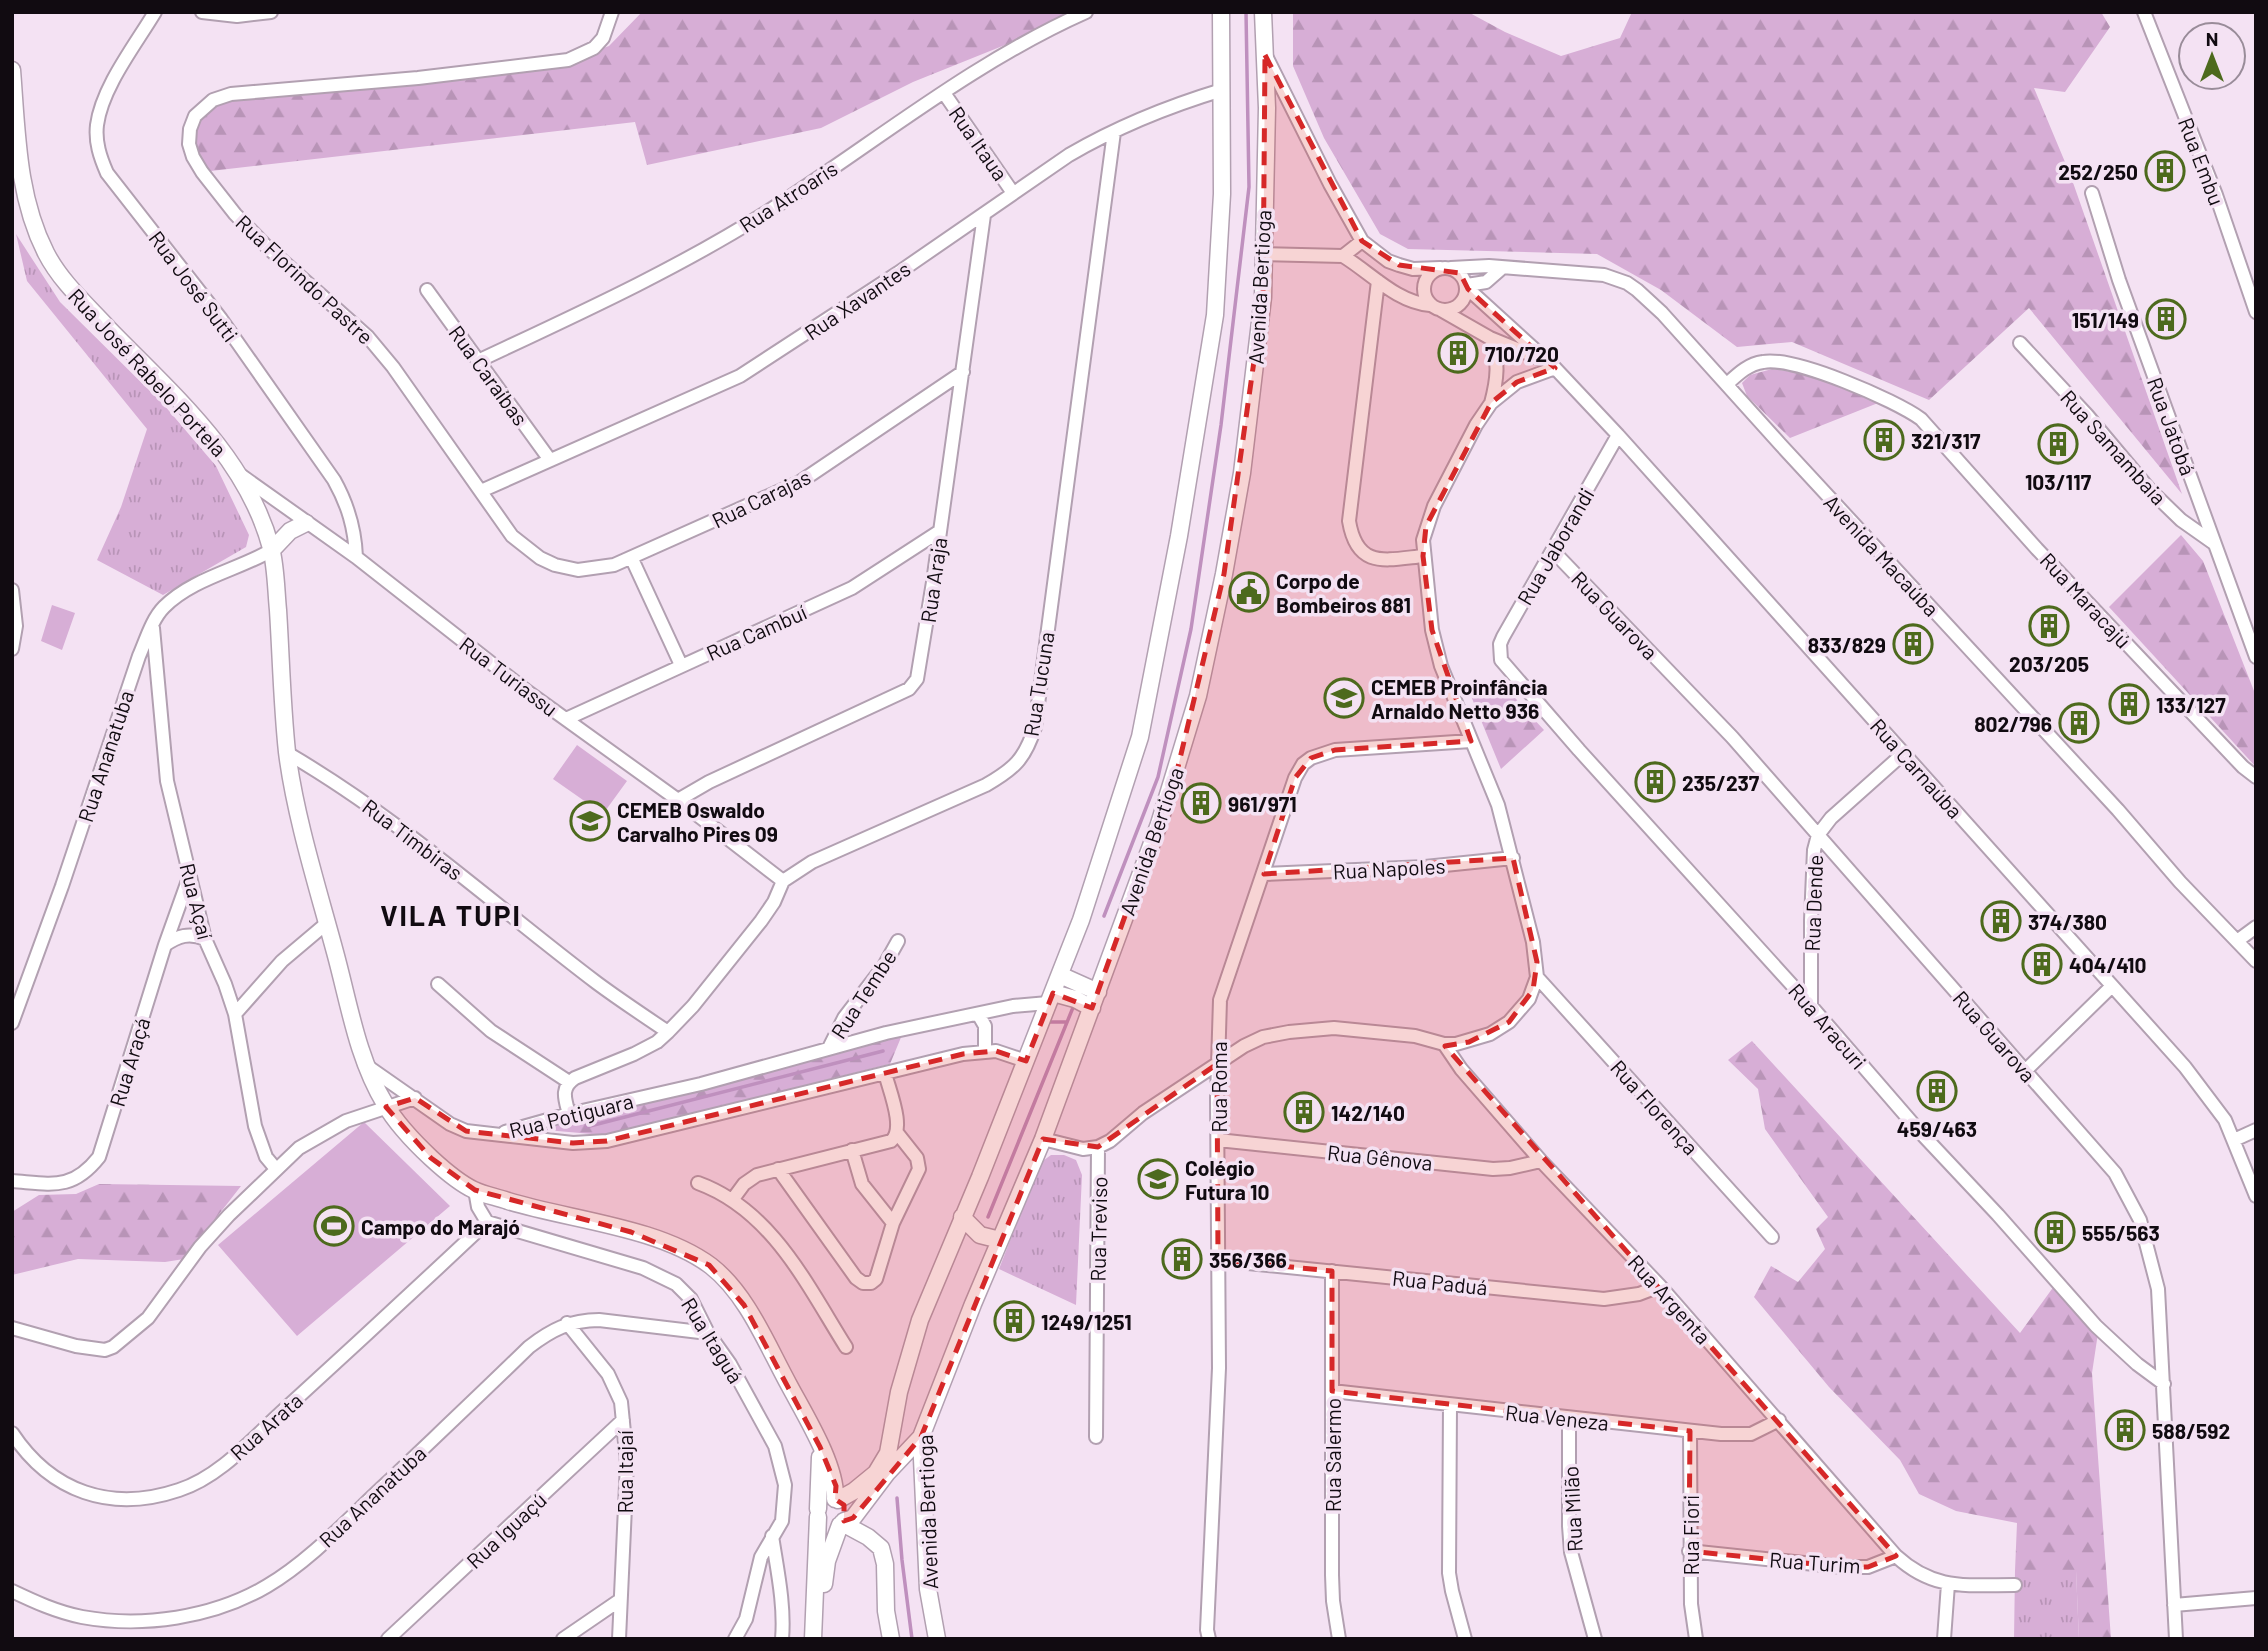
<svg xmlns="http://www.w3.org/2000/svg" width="2268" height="1651" font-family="Barlow,sans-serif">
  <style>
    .grass { fill: url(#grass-tufts) }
    .forest { fill: url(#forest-firs) }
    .pitch { fill: #d7aed6 }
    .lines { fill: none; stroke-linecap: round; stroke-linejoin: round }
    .stream { stroke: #bf90be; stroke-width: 3.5 }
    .minor-casing { stroke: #b2a0b1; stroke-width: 16 }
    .tertiary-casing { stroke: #b2a0b1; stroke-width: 19 }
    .minor { stroke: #fff; stroke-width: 12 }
    .tertiary { stroke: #fff; stroke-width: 16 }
    .marked { fill: #d62828; fill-opacity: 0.2; stroke: #d62828; stroke-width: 5; stroke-dasharray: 14 9; stroke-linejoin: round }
    .labels { text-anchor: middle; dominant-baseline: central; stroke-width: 7; stroke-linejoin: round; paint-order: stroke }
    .street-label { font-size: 21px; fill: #110b11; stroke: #f4e2f3 }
    .poi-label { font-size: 21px; font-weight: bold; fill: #110b11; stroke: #f4e2f3; text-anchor: start }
    .district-label { font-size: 28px; font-weight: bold; letter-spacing: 2px; fill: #110b11; stroke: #f4e2f3 }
  </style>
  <defs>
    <pattern id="grass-tufts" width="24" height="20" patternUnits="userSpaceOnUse" patternTransform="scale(1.75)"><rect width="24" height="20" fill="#d7aed6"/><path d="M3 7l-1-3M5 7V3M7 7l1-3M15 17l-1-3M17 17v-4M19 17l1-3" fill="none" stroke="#b894b7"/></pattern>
    <pattern id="forest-firs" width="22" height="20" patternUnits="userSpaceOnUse" patternTransform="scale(1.75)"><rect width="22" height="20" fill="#d7aed6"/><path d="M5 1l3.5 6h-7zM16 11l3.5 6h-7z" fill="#b894b7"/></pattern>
  </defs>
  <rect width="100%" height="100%" fill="#f4e2f3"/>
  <path class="grass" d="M 16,234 L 60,302 L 164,405 L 216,466 L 249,535 L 246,547 L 163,595 L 97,560 L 121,507 L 147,429 L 27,281 Z
    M 1051,1155 L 1064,1155 L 1076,1160 L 1082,1175 L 1076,1305 L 999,1269 L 1040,1163 Z
    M 2015,1571 L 2076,1571 L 2079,1639 L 2014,1639 Z"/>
  <path class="forest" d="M 642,12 L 1087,12 L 913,82 L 821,128 L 647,165 L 635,122 L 202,172 L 189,144 L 204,106 L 231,94 L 583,55 L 609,46 Z
    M 1293,12 L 1468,12 L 1505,32 L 1561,56 L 1620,38 L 1632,12 L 2101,12 L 2110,27 L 2065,92 L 2034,88 L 2070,174 L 2182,494 L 2029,308 L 1929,400 L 1792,342 L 1737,347 L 1661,290 L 1597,254 L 1408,249 L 1380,234 L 1324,138 L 1293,66 Z
    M 1772,369 L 1807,374 L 1878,403 L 1790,438 L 1747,396 L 1742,383 L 1750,375 Z
    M 2181,535 L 2203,561 L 2256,696 L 2256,767 L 2109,607 Z
    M 1503,680 L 1519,703 L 1544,730 L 1501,769 L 1471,696 Z
    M 902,1035 L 890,1064 L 603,1135 L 546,1130 L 553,1125 Z
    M 1752,1041 L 2020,1333 L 2057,1282 L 2098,1333 L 2092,1373 L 2111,1639 L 2079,1639 L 2076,1571 L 2015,1571 L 2017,1523 L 1956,1511 L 1919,1494 L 1900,1460 L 1829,1387 L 1754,1297 L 1771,1266 L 1798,1282 L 1825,1249 L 1816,1229 L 1828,1217 L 1765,1129 L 1758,1089 L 1728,1060 Z
    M 99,1184 L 241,1186 L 184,1259 L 165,1262 L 78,1259 L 12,1275 L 12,1212 L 39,1195 L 76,1194 Z"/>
  <path class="pitch" d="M 52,605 L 75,613 L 62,650 L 41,641 Z
    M 577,745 L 627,781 L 603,814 L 553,779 Z
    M 364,1122 L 450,1206 L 297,1336 L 218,1245 Z"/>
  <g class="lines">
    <path class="stream" d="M 1104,916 L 1158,777 L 1191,629 L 1221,425 L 1249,187 L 1246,12
      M 1049,1022 L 1067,1022
      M 586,1127 L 883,1051
      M 988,1217 L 1074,1005
      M 897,1498 L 902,1560 L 912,1639"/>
    <g class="minor-casing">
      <path id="minor" d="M 155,12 C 136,44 102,87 97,125 C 95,142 100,157 107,173 L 221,319 L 334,480 C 348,505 355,528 356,557
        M 202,12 L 237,16 L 271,12
        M 612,12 L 603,38 L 594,48 L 568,60 L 418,78 L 231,94 L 213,100 L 195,116 L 190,129 L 189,144 L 193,157 L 202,172 L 235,214 L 267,247 L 368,337 L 393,367 L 512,536 L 540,558 L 555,565 L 578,570 L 614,565 L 800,482 L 963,372
        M 2144,12 L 2216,195 L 2256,312
        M 1266,56 L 1330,184 L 1362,241 L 1388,261 L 1399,265 L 1413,269 L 1440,268
        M 944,93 L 1013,193
        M 2092,193 L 2119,280 L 2256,657
        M 1263,254 L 1343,256 L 1362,241
        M 1343,256 C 1371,273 1396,302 1430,305
        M1424 289a21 21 0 1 1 42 0a21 21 0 1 1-42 0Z
        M 1451,268 L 1489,266 L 1604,275 L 1627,283 L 1637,290 L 1662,313 L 1780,444 L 2118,810 L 2180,882 L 2256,961
        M 1378,281 L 1349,521 C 1357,569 1385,560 1423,556
        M 1467,285 L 1486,282 L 1502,268
        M 1467,288 L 1555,368 L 1618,435 L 2185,1067 L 2225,1120 L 2256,1196
        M 427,290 L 550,460
        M 1441,310 L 1490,338 L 1541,359
        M 1490,338 C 1500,360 1497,381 1491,403
        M 2020,343 L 2087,415 L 2149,489 L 2181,520 L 2215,544
        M 480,360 C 578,314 675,270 767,212 C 872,145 971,63 1086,12
        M 1727,384 C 1738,374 1748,364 1763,362 C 1794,356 1895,400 1921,419 L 2037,549 L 2243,767 L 2256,777
        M 1618,435 L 1503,637 L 1500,644 L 1501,660 L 1579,750 L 1811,1006 L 1920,1132 L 1998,1215 L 2096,1326 L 2137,1364 L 2164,1384
        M 242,476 L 356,557 L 528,692 L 678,800 L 783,881
        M 481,491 L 740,376 L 898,273 L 1069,155 C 1117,127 1169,106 1222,90
        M 1553,551 L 1732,737 L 2115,1173 L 2140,1220 L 2158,1289 L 2176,1639
        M 632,559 L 681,665
        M 12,590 L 16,626 L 12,649
        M 153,628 L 167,781 L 205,939 L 225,984 L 235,1014 L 255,1126 L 266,1157 L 276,1169
        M 566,719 L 852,588 L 940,531
        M 287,753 C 399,818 494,905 597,983 C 620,1000 644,1016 668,1032
        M 678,800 L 709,782 L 909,689 L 917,679 L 933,582 L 984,215
        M 1264,874 L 1425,867 L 1513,858
        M 2237,941 L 2256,927
        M 165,945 C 178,936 189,932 205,939
        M 1537,977 L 1772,1237
        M 438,984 L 491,1031 L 569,1082
        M 1811,1006 L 1811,920 L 1814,850 L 1818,835 L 1831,818 L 1904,753
        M 235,1014 L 282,961 L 327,923
        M 978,1014 L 985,1026 L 985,1051
        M 12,1023 L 62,886 L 139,656 C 146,640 152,619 164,607 C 193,578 238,570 272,550
        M 1444,1044 L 1461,1069 L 1541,1161 L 1660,1286 L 1896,1556
        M 829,1048 L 844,1018 L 884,966 L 898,941
        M 367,1066 L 450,1124 L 466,1131 L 573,1143 L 607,1141 L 963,1054 L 996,1051 L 1026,1061
        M 2026,1070 L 2112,986
        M 569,1114 C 565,1099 560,1088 575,1078 L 634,1054 L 657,1042 L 668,1032 L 693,1006 L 761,921 L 774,902 L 783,881 L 812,862 L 986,785 C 1014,769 1025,759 1035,727 L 1114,132
        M 505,1132 L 569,1114 L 701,1084 L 886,1033 L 1013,1006 L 1048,1003
        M 1043,1139 L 1083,1149 L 1098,1147 L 1110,1141 L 1143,1113 L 1244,1046 L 1263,1037 L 1289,1032 L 1334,1028 L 1415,1036 L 1444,1044 L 1456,1044 L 1490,1034 L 1509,1022 L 1529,999 L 1537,977 L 1533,942 L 1498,805 L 1441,666 L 1432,630 L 1423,540 L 1434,506 L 1476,425 L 1491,403 L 1517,382 L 1555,368
        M 1218,1140 L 1493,1169 L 1510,1168 L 1541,1161
        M 2234,1140 L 2256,1130
        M 852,1150 L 862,1184 L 893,1223
        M 778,1169 L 856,1278 L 863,1283 L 871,1283 L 876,1279 L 893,1223 L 919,1169 L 917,1158 L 898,1134
        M 12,1181 C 52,1184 72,1191 99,1157 L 165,945 L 190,875
        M 698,1183 C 772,1210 807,1285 846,1347
        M 475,1190 L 478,1207 L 487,1222 L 643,1268 L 676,1284 L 691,1299 L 708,1333 L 730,1364 L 775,1446 L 785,1485 L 782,1521 L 761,1557 L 746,1619 L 735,1639
        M 733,1199 L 744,1184 L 757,1175 L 891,1141 C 906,1129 889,1090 885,1073
        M 1218,1260 L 1604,1299 L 1639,1294 L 1660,1286
        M 1332,1271 L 1332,1575 L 1333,1601 L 1339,1639
        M 567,1323 L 608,1374 L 621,1402 L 627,1463 L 619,1639
        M 12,1328 L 76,1346 L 105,1350 L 113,1347 L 148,1318 L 200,1247 L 229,1215 L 299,1148 L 346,1121 L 415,1098
        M 1332,1391 L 1721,1434 L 1751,1434 L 1779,1420
        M 1450,1405 L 1449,1573 L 1452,1591 L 1465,1639
        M 1569,1418 L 1569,1526 L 1571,1552 L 1595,1639
        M 1690,1431 L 1691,1604 L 1696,1639
        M 12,1433 C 51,1492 111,1513 179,1490 C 220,1477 253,1438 284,1410 C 352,1348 420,1285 487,1222
        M 1096,1437 L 1098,1147
        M 772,1536 C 777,1569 785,1605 782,1639
        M 1689,1551 L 1843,1567 L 1868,1567 L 1896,1556 C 1934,1591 1967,1585 2015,1585
        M 12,1591 C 35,1602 57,1612 82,1617 C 142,1628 213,1618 267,1586 C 311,1560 349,1518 387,1483 C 434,1438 482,1393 529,1347 C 551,1330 570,1320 599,1320 L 708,1333
        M 2174,1605 L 2256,1598
        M 388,1639 L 623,1420
        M 563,1639 L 620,1600
        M 1209,1639 L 1207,1630 L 1219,1368 L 1217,1098 L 1220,1000 L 1295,778 L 1303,764 L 1311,758 L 1335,750 L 1471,741
        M 1944,1639 L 1948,1584"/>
    </g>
    <g class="tertiary-casing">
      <path id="tertiary" d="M 12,70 C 17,132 17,196 46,253 C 61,282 86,304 108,328 C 171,393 247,457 271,548 C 276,567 276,590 278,610 C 281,657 282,705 287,752 C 295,816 318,889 335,952 C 349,1003 357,1058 385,1104 C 396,1123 415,1143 431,1158 C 444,1170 459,1183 474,1190 C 484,1195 497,1197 508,1201 C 570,1220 659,1227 711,1266 C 747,1294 767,1345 789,1385 C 805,1415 837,1466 835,1499
        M 272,550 L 290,531 L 306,523
        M 1060,975 L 1098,992
        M 1053,993 L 1075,999 L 1092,1008
        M 962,1217 L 980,1235 L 1000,1240
        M 838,1500 L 854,1491 L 876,1473 L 888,1453 L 899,1392 L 920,1320 L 980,1177 L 1081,920 L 1140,737 L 1179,536 L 1215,315 L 1222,194 L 1221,12
        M 818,1509 L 820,1457
        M 844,1521 L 853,1518 L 887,1473 L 921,1437
        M 842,1523 L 868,1537 L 881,1548 L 885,1564 L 886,1611 L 891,1639
        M 824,1584 L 827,1561 L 840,1525
        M 813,1639 L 818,1517
        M 937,1639 L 928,1589 L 921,1437 L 973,1304 L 1043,1139 L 1159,824 L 1198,696 L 1224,574 L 1242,473 L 1263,297 L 1267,108 L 1263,12"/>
    </g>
    <use href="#minor" class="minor"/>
    <use href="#tertiary" class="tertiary"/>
  </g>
  <path class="marked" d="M 1265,55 L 1362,241 L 1399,265 L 1460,273 L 1468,289 L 1555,368 L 1517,382 L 1491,403 L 1426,526 L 1423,556 L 1432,630 L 1471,741 L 1335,750 L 1311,758 L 1295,778 L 1264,874 L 1513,858 L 1537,962 L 1533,990 L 1509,1022 L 1469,1042 L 1445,1046 L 1896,1556 L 1868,1567 L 1843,1567 L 1689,1551 L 1690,1431 L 1332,1391 L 1332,1271 L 1218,1260 L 1217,1064 L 1098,1147 L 1043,1139 L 921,1437 L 853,1518 L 844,1521 L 844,1505 L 835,1499 L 836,1486 L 820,1447 L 744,1305 L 709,1265 L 631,1232 L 475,1190 L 431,1158 L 386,1107 L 415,1098 L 466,1131 L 573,1143 L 607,1141 L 963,1054 L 996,1051 L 1026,1061 L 1053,993 L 1092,1008 L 1177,771 L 1224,574 L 1263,297 Z"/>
  <defs>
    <g id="building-ring" transform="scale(2.0125)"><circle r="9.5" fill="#f4e2f3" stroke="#4d6a1d" stroke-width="1.5"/><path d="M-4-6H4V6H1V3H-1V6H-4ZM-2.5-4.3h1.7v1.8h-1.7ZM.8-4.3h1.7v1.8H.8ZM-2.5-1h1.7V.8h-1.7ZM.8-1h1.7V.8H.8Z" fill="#4d6a1d"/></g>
    <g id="civic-ring" transform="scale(2.0125)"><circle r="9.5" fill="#f4e2f3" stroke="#4d6a1d" stroke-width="1.5"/><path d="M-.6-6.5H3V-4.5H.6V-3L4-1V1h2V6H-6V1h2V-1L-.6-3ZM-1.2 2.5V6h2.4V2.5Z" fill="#4d6a1d"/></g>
    <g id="school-ring" transform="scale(2.0125)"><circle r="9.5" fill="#f4e2f3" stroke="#4d6a1d" stroke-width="1.5"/><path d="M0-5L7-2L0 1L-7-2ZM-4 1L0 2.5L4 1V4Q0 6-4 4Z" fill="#4d6a1d"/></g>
    <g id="stadium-ring" transform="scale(2.0125)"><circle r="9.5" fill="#f4e2f3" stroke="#4d6a1d" stroke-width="1.5"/><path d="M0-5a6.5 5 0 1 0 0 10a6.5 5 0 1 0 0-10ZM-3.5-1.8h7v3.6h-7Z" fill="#4d6a1d"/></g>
  </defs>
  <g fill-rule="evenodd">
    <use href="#building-ring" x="2165" y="171"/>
    <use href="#building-ring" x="2166" y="319"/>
    <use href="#building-ring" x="1458" y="353"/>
    <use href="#building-ring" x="1884" y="440"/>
    <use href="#building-ring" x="2058" y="444"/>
    <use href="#civic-ring" x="1249" y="592"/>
    <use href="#building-ring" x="2049" y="626"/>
    <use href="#building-ring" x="1913" y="644"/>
    <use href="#school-ring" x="1344" y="698"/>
    <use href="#building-ring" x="2129" y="704"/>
    <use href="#building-ring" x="2079" y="723"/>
    <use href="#building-ring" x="1655" y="782"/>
    <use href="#building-ring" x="1201" y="803"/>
    <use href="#school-ring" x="590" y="821"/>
    <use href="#building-ring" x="2001" y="921"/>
    <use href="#building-ring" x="2042" y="964"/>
    <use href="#building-ring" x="1937" y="1091"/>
    <use href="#building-ring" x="1304" y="1112"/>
    <use href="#school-ring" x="1158" y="1179"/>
    <use href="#stadium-ring" x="334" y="1226"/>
    <use href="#building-ring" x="2055" y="1232"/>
    <use href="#building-ring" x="1182" y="1259"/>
    <use href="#building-ring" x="1014" y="1321"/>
    <use href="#building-ring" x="2125" y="1430"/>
  </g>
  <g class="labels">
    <g class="street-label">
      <text transform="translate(979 143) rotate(55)">Rua Itaua</text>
      <text transform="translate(2202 161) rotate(69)">Rua Embu</text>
      <text transform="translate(788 196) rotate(-33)">Rua Atroaris</text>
      <text transform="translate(305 279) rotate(43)">Rua Florindo Pastre</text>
      <text transform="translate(194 286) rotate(53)">Rua José Sutti</text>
      <text transform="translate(1259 287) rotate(-87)">Avenida Bertioga</text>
      <text transform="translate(857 300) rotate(-34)">Rua Xavantes</text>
      <text transform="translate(148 372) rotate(47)">Rua José Rabelo Portela</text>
      <text transform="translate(489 375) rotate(54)">Rua Caraíbas</text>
      <text transform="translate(2172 426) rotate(70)">Rua Jatobá</text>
      <text transform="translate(2114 447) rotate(48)">Rua Samambaia</text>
      <text transform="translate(761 498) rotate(-26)">Rua Carajas</text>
      <text transform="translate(1555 546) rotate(-60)">Rua Jaborandi</text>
      <text transform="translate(1882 555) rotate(47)">Avenida Macaúba</text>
      <text transform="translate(933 580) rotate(-82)">Rua Araja</text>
      <text transform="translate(2086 600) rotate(47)">Rua Maracajú</text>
      <text transform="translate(1615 615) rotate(46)">Rua Guarova</text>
      <text transform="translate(756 632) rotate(-24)">Rua Cambuí</text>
      <text transform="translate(509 676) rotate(37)">Rua Turiassu</text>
      <text transform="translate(1038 684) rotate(-81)">Rua Tucuna</text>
      <text transform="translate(105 756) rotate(-72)">Rua Ananatuba</text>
      <text transform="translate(1917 768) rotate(48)">Rua Carnaúba</text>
      <text transform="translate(413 839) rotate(37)">Rua Timbiras</text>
      <text transform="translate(1151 841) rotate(-71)">Avenida Bertioga</text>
      <text transform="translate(1389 868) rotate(-3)">Rua Napoles</text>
      <text transform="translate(197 901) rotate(76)">Rua Açaí</text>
      <text transform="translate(1813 903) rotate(-88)">Rua Dende</text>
      <text transform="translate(863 994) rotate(-57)">Rua Tembe</text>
      <text transform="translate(1828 1026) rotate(49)">Rua Aracuri</text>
      <text transform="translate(1995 1036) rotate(49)">Rua Guarova</text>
      <text transform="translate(129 1062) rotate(-73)">Rua Araçá</text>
      <text transform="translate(1218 1087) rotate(-90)">Rua Roma</text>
      <text transform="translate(1655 1107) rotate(48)">Rua Florença</text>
      <text transform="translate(571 1115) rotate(-14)">Rua Potiguara</text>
      <text transform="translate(1380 1157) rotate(6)">Rua Gênova</text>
      <text transform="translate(1098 1229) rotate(-89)">Rua Treviso</text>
      <text transform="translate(1440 1282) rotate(6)">Rua Paduá</text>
      <text transform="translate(1670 1299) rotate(48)">Rua Argenta</text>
      <text transform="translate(713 1340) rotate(58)">Rua Itaguá</text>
      <text transform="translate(1557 1417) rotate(6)">Rua Veneza</text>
      <text transform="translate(266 1426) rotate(-42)">Rua Arata</text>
      <text transform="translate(1332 1455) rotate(-90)">Rua Salermo</text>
      <text transform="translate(624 1472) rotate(-90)">Rua Itajaí</text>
      <text transform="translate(372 1496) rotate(-43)">Rua Ananatuba</text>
      <text transform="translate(1572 1509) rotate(-93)">Rua Milão</text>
      <text transform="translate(927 1512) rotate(-92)">Avenida Bertioga</text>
      <text transform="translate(506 1530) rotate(-43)">Rua Iguaçú</text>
      <text transform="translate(1690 1535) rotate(-90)">Rua Fiori</text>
      <text transform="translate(1815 1562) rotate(4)">Rua Turim</text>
    </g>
    <g class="poi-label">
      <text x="2138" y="171" text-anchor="end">252/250</text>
      <text x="2139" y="319" text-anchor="end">151/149</text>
      <text x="1485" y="353">710/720</text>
      <text x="1911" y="440">321/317</text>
      <text x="2058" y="481" text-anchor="middle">103/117</text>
      <text x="1276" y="580">Corpo de<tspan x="1276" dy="24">Bombeiros 881</tspan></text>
      <text x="1886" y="644" text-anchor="end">833/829</text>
      <text x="2049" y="663" text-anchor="middle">203/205</text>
      <text x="1371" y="686">CEMEB Proinfância<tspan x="1371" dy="24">Arnaldo Netto 936</tspan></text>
      <text x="2156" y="704">133/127</text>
      <text x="2052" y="723" text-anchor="end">802/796</text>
      <text x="1682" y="782">235/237</text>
      <text x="1228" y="803">961/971</text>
      <text x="617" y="809">CEMEB Oswaldo<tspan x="617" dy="24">Carvalho Pires 09</tspan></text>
      <text x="2028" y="921">374/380</text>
      <text x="2069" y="964">404/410</text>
      <text x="1331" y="1112">142/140</text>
      <text x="1937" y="1128" text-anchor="middle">459/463</text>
      <text x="1185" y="1167">Colégio<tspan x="1185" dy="24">Futura 10</tspan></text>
      <text x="361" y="1226">Campo do Marajó</text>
      <text x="2082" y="1232">555/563</text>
      <text x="1209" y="1259">356/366</text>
      <text x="1041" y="1321">1249/1251</text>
      <text x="2152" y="1430">588/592</text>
    </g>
    <g class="district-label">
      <text x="451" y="915">VILA TUPI</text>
    </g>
  </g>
  <rect width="2268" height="1651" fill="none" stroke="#110b11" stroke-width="28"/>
  <g transform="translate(2212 56)"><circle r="33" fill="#f4e2f3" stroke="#998c99" stroke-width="2"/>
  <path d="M0-5L12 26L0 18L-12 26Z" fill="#4d6a1d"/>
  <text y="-10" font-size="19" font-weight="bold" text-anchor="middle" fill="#110b11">N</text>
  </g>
</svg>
